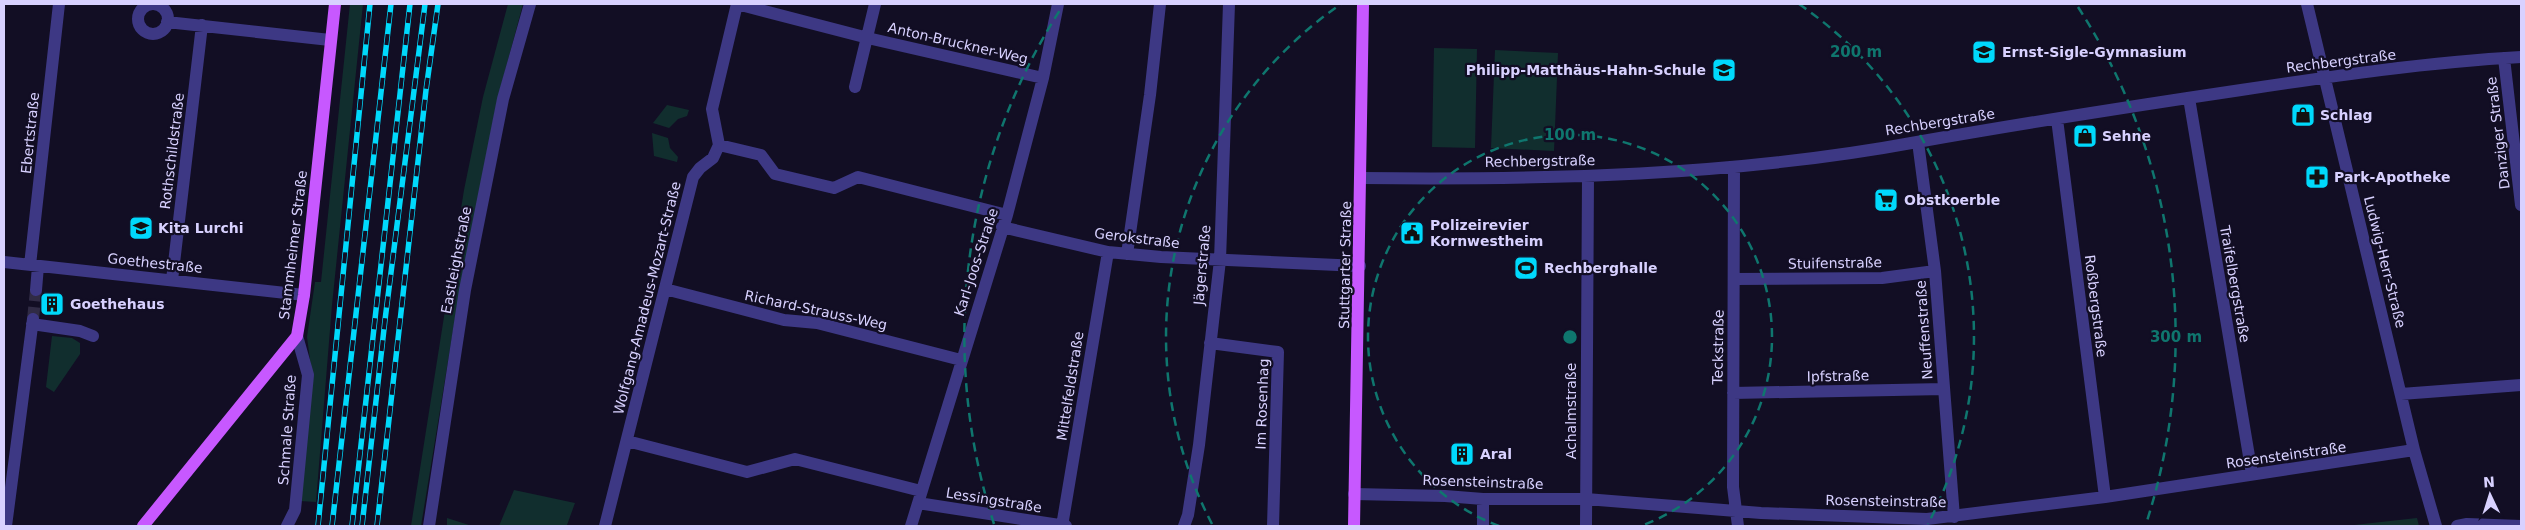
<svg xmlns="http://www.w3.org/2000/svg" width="2525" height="530" font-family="'DejaVu Sans',sans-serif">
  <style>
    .green { fill: #112e2e }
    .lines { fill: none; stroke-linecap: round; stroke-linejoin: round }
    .minor-tunnel { stroke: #302b45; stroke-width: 12; stroke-dasharray: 12 6; stroke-linecap: butt }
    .minor { stroke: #3d3884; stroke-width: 12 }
    .major { stroke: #c758ff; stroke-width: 12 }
    .rail-casing { stroke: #00d9fc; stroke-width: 5.5 }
    .rail { stroke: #120e24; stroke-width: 4; stroke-dasharray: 11; stroke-linecap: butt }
    .ring { fill: none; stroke: #0f766e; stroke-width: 2.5; stroke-dasharray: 9 6 }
    .labels { text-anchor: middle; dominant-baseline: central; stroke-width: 4.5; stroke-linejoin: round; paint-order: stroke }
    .street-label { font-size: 14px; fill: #d8d1ff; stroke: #120e24 }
    .poi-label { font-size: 14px; font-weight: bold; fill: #d8d1ff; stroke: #120e24; text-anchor: start }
    .centre { fill: #0f766e; stroke: #120e24; stroke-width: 2.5 }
    .ring-label { font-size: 15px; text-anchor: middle; font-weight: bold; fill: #0f766e; stroke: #120e24; stroke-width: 4.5; stroke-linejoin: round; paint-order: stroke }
  </style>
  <rect width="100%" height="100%" fill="#120e24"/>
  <path class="green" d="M 350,4 L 363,4 L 332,305 L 316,502 L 300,501 L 312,375 L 307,337 L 315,282 L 321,282 Z
    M 508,4 L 523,4 L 497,101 L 460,288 L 421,526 L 411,526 L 464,190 L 483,97 Z
    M 1434,48 L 1477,49 L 1475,148 L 1432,147 Z
    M 1495,50 L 1558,53 L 1554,151 L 1491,148 Z
    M 667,105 L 689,110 L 687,116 L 678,119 L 669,128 L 653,123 Z
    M 652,133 L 668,138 L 670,148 L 678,157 L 677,162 L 654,156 Z
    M 52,336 L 72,338 L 80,343 L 80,354 L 54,392 L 46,387 Z
    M 514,490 L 575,503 L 567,525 L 499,526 Z
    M 447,518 L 472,526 L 447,526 Z
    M 2417,518 L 2419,526 L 2345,526 Z"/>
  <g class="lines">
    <path class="minor-tunnel" d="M 33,319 L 36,290"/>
    <path class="minor" d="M 737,4 L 872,39 L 1043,78
      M 2307,4 L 2414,450 L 2436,526
      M138 19a15 15 0 1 1 30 0a15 15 0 1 1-30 0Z
      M 167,22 L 330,40
      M 2504,58 L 2521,205
      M 855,87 L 875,4
      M 2189,98 L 2252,474
      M 2057,119 L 2105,497
      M 1918,142 L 1935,271 L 1954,517
      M 719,145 L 761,155 L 775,174 L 834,188 L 858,177 L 1007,215
      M 1734,167 L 1733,487 L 1738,526
      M 1361,178 C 1546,180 1734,176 1917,142 C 2025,123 2133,106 2241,90 C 2334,76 2428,62 2521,57
      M 1002,227 L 1108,252 L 1161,257 L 1360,266
      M 1127,254 L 1150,95 L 1160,4
      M 4,262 L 304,295
      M 30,265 L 59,4
      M 1734,279 L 1882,278 L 1935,271
      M 172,280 L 202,25
      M 665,289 L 784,320 L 817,323 L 961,360
      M 36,290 L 38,266
      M 32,324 L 80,331 L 93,336
      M 1210,343 L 1278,352 L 1273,526
      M 1733,393 L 1944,389
      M 2401,394 L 2521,385
      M 627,441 L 747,472 L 795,459 L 921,491
      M 1354,494 L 1445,496 L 1483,499 L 1586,499 L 1761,513 L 1927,519 L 2105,497 L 2414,450
      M 918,503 L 1066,526
      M 6,526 L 33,319
      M 287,526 L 295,510 L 308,375 L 297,336
      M 429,526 L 465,290 L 503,99 L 530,4
      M 605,526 L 693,177 L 700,168 L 713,158 L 719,145 L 712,109 L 737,4
      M 911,526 L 1007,215 L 1043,78 L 1058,4
      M 1062,526 L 1108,252
      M 1184,526 L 1188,515 L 1199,445 L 1220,260 L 1229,4
      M 1483,526 L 1483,499
      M 1586,526 L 1588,177
      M 2457,526 L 2467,524 L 2521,526"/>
    <path class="major" d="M 143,526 L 297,336 L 304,295 L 335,4
      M 1354,526 L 1363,4"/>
    <g class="rail-casing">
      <path id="rail" d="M 318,526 L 370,4
        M 332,526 L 391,4
        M 352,526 L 410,4
        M 362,526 L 385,320 L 425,4
        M 377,526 L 426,90 L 438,4"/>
    </g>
    <use href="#rail" class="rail"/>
  </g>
  <g class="ring">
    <path d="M1499 526A202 202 0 1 1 1641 526"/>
    <path d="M1212 524A404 404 0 0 1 1341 4M1799 4A404 404 0 0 1 1928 524"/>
    <path d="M994 524A606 606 0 0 1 1062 7M2078 7A606 606 0 0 1 2146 524"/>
  </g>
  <defs>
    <g id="school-square" transform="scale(1.25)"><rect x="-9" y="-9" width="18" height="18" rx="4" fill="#00d9fc" stroke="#120e24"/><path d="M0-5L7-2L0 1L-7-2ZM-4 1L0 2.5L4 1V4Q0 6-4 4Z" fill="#111"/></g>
    <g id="shop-square" transform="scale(1.25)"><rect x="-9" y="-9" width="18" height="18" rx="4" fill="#00d9fc" stroke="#120e24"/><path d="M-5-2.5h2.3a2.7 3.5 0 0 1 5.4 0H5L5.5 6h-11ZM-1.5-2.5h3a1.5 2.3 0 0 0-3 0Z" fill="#111"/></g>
    <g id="pharmacy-square" transform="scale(1.25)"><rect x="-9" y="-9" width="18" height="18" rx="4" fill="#00d9fc" stroke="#120e24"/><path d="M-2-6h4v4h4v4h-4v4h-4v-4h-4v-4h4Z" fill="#111"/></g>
    <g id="supermarket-square" transform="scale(1.25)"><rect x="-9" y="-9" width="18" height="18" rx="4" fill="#00d9fc" stroke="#120e24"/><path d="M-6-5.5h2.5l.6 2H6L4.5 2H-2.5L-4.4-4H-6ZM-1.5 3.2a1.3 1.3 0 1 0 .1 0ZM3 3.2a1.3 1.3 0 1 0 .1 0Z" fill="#111"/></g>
    <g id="civic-square" transform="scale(1.25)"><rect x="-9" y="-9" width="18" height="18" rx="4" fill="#00d9fc" stroke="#120e24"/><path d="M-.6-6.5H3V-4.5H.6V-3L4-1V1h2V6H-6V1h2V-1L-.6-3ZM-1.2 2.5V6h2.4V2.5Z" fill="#111"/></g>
    <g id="stadium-square" transform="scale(1.25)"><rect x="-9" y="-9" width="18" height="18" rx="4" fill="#00d9fc" stroke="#120e24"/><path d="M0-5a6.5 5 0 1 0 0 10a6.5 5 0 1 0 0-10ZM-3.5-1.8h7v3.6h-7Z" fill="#111"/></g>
    <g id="building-square" transform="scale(1.25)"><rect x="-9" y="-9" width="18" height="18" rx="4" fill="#00d9fc" stroke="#120e24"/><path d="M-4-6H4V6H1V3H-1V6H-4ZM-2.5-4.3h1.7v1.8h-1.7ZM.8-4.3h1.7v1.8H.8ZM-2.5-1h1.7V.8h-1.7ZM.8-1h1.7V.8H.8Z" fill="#111"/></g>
  </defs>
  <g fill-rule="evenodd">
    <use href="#school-square" x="1984" y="52"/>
    <use href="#school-square" x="1724" y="70"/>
    <use href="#shop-square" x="2303" y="115"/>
    <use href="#shop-square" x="2085" y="136"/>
    <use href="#pharmacy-square" x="2317" y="177"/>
    <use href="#supermarket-square" x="1886" y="200"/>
    <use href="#school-square" x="141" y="228"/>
    <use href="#civic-square" x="1412" y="233"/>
    <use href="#stadium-square" x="1526" y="268"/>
    <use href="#building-square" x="52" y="304"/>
    <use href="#building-square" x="1462" y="454"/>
  </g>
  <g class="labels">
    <g class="street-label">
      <text transform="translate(958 43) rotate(13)">Anton-Bruckner-Weg</text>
      <text transform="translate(2341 61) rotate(-7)">Rechbergstraße</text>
      <text transform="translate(1940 122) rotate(-9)">Rechbergstraße</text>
      <text transform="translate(30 133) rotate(-84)">Ebertstraße</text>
      <text transform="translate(2498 133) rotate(-97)">Danziger Straße</text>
      <text transform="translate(172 151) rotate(-83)">Rothschildstraße</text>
      <text transform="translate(1540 161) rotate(-1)">Rechbergstraße</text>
      <text transform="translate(1137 238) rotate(7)">Gerokstraße</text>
      <text transform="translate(293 245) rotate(-83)">Stammheimer Straße</text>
      <text transform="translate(456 260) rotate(-79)">Eastleighstraße</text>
      <text transform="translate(976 262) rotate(-72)">Karl-Joos-Straße</text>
      <text transform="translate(2385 262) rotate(76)">Ludwig-Herr-Straße</text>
      <text transform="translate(155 263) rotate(6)">Goethestraße</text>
      <text transform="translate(1835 263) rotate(-1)">Stuifenstraße</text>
      <text transform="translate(1202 265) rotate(-85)">Jägerstraße</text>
      <text transform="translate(1345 265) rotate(-89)">Stuttgarter Straße</text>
      <text transform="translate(2235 284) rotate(80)">Traifelbergstraße</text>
      <text transform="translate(647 298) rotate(-76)">Wolfgang-Amadeus-Mozart-Straße</text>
      <text transform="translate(2096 306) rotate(83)">Roßbergstraße</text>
      <text transform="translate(816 310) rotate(12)">Richard-Strauss-Weg</text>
      <text transform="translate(1924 330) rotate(-94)">Neuffenstraße</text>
      <text transform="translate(1718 347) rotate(-89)">Teckstraße</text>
      <text transform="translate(1838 376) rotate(-1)">Ipfstraße</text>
      <text transform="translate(1070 386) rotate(-81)">Mittelfeldstraße</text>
      <text transform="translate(1262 404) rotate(-88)">Im Rosenhag</text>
      <text transform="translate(1571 411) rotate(-90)">Achalmstraße</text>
      <text transform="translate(287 430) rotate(-86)">Schmale Straße</text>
      <text transform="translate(2286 455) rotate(-8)">Rosensteinstraße</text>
      <text transform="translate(1483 482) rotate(2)">Rosensteinstraße</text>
      <text transform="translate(994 500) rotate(9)">Lessingstraße</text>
      <text transform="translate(1886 501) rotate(1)">Rosensteinstraße</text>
    </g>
    <g class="poi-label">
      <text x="2002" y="52">Ernst-Sigle-Gymnasium</text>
      <text x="1706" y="70" text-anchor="end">Philipp-Matthäus-Hahn-Schule</text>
      <text x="2320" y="115">Schlag</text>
      <text x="2102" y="136">Sehne</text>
      <text x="2334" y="177">Park-Apotheke</text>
      <text x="1904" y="200">Obstkoerble</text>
      <text x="1430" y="225">Polizeirevier<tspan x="1430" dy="16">Kornwestheim</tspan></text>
      <text x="158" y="228">Kita Lurchi</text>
      <text x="1544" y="268">Rechberghalle</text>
      <text x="70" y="304">Goethehaus</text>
      <text x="1480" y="454">Aral</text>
    </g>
  </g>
  <circle cx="1570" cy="337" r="8" class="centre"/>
  <g class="ring-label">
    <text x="1856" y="57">200 m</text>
    <text x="1570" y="140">100 m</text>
    <text x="2176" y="342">300 m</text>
  </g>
  <rect width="2525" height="530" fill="none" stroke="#d8d1ff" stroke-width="10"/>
  <g transform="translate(2490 495) rotate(356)" stroke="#120e24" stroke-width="4" paint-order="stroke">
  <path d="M0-4L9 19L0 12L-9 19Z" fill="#d8d1ff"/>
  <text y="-8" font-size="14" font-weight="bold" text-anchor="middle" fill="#d8d1ff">N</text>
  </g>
</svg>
